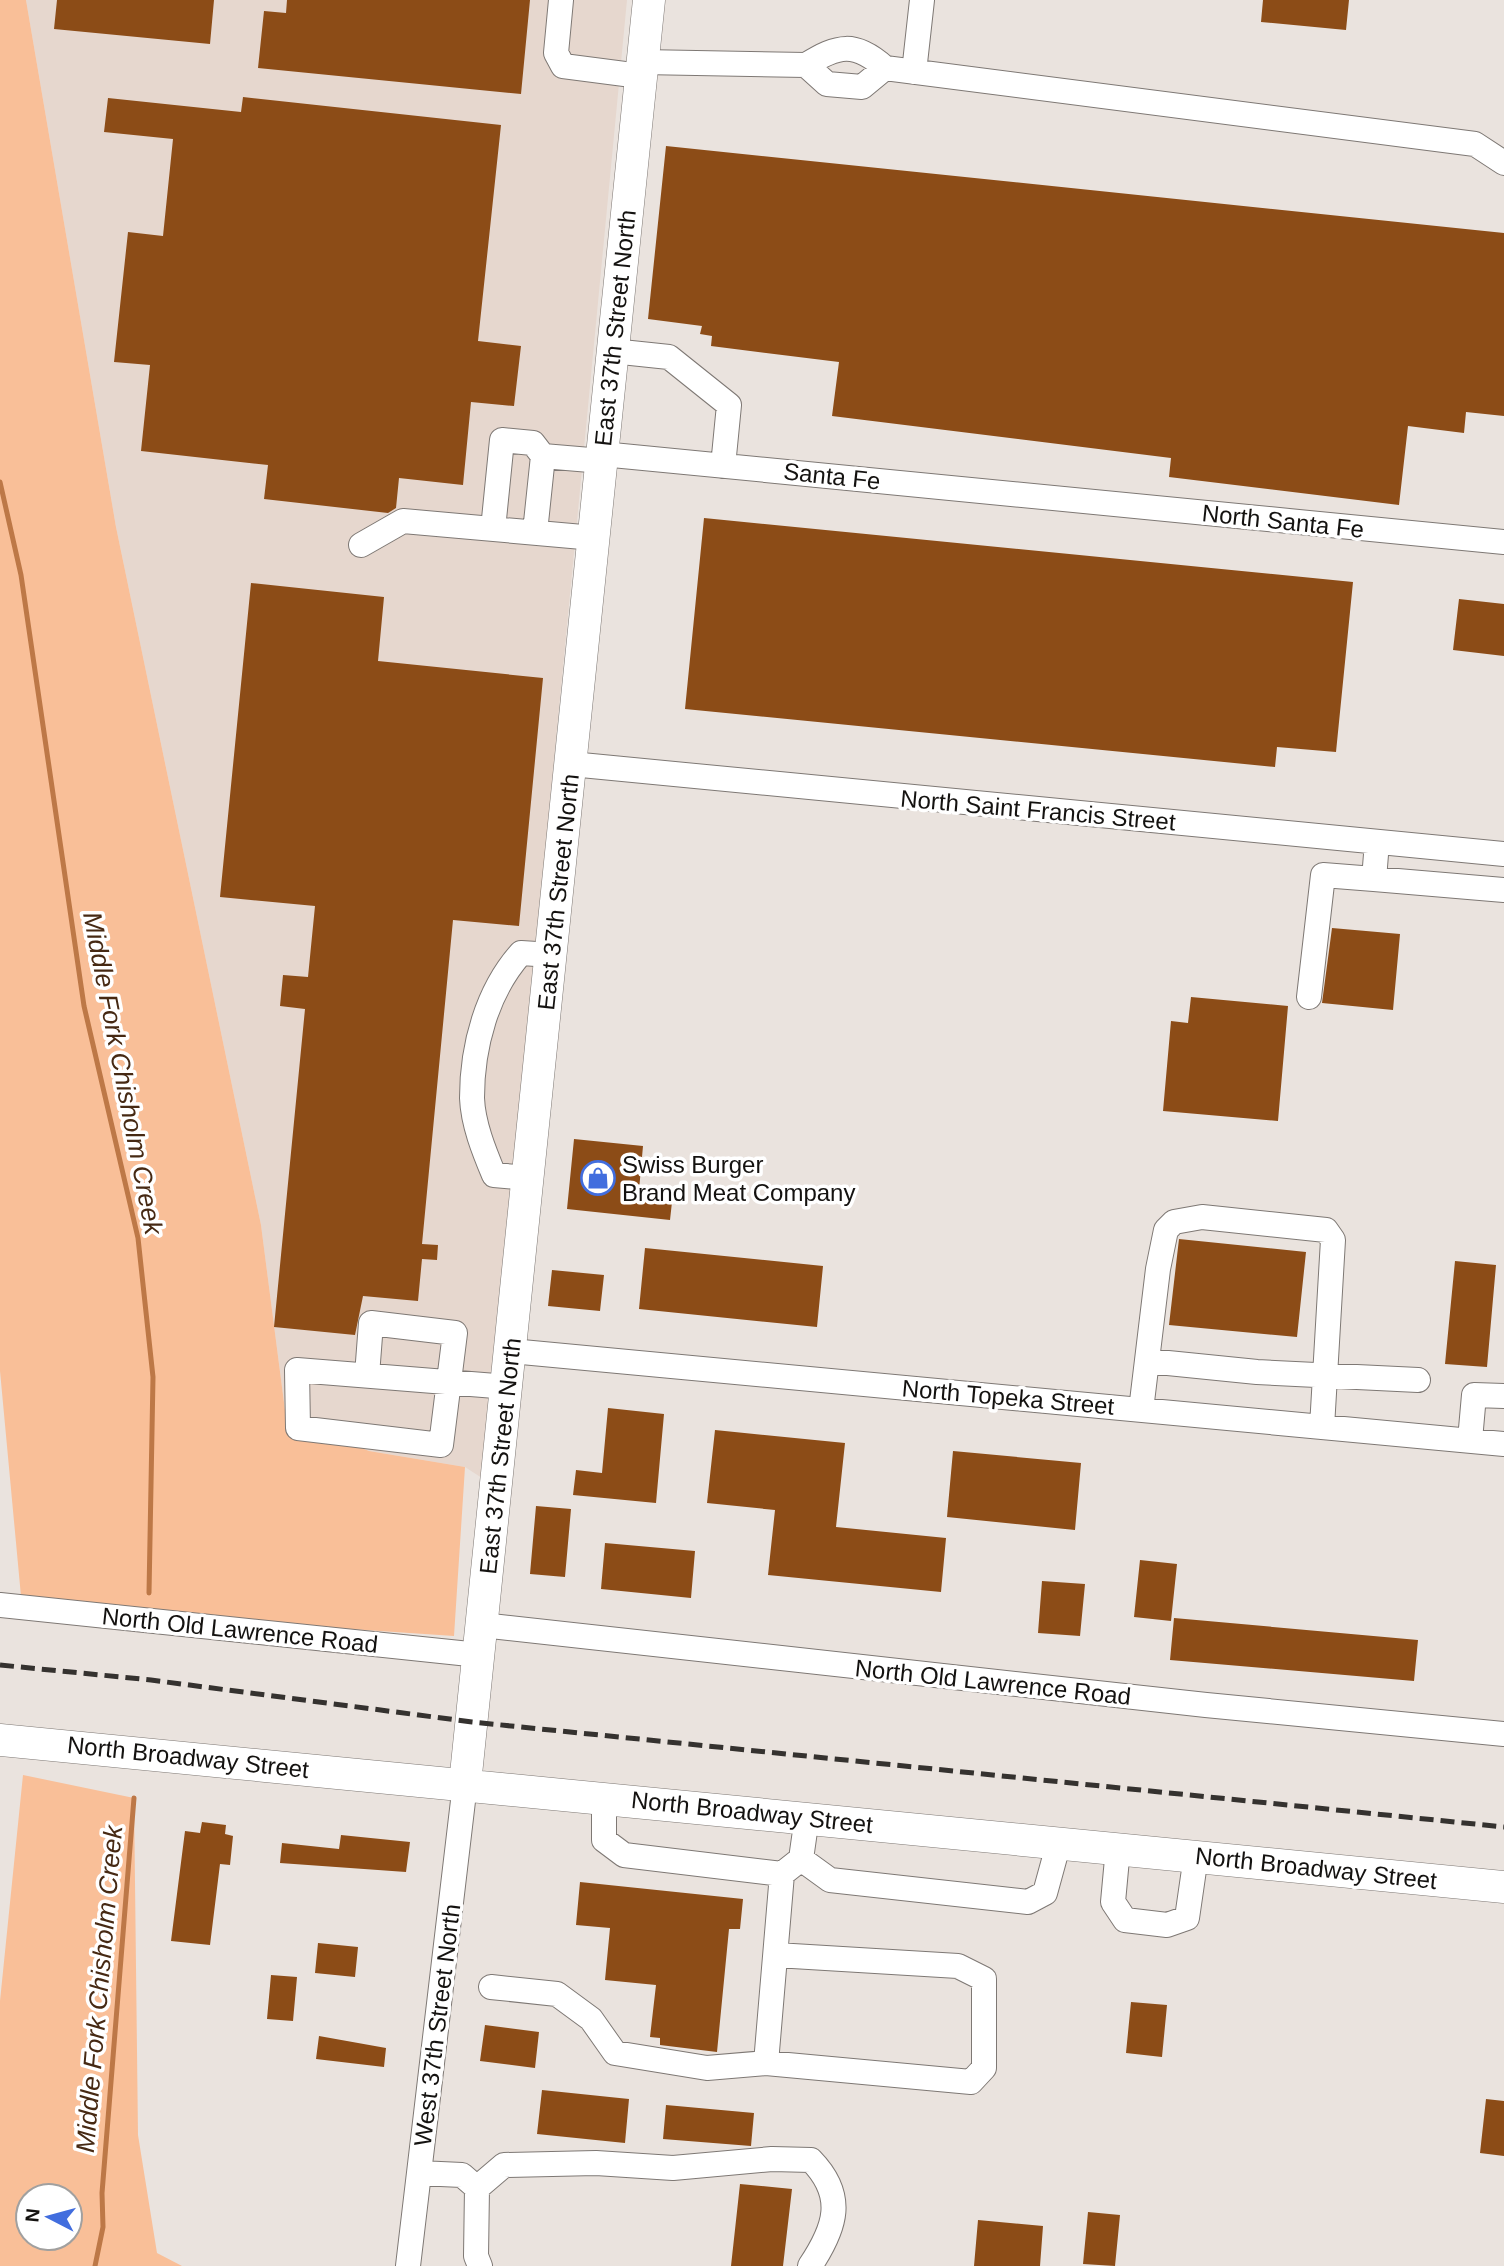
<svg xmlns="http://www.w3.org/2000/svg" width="1504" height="2266" font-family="Arial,sans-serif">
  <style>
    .built { fill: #e6d7ce }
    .green { fill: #f9bf98; fill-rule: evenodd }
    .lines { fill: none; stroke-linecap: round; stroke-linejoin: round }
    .stream { stroke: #bd7847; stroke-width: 5 }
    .building { fill: #8c4c17 }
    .minor-casing { stroke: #7e7874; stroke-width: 26 }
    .major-casing { stroke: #7e7874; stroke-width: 33 }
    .minor { stroke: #fff; stroke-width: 24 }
    .major { stroke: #fff; stroke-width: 32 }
    .rail { stroke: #35322f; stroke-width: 5; stroke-dasharray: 14 7; stroke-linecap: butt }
    .labels { text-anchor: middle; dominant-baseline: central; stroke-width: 7; stroke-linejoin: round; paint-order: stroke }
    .street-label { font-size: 24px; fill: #141210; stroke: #fff }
    .poi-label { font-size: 24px; fill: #141210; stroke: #fff; text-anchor: start }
    .water-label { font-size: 26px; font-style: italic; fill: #462913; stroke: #fff }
  </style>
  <rect width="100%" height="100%" fill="#eae3de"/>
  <path class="built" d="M 26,0 L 627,0 L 485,1480 L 465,1467 L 369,1451 L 286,1418 L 261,1225 L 116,527 Z"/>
  <path class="green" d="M 0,0 L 26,0 L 116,527 L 261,1225 L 286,1418 L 369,1451 L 465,1467 L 454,1636 L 22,1607 L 0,1371 Z
    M 23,1775 L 134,1798 L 138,2135 L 157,2253 L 182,2266 L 0,2266 L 0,2001 ZM 70,2196 L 70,2238 L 28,2238 L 28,2196 Z"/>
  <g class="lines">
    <path class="stream" d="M 0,482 L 21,575 L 84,1006 L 138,1238 L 153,1377 L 149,1593
      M 95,2266 L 103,2227 L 102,2193 L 134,1798"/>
  </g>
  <path class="building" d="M 57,0 L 214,0 L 210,44 L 54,29 Z
    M 287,0 L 530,0 L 521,94 L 258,68 L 264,11 L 286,13 Z
    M 1263,0 L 1349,0 L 1346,30 L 1261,22 Z
    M 243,97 L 501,125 L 478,341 L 521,346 L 514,406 L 471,402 L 463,485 L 399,478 L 396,508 L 388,513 L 264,499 L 268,465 L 141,451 L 150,365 L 114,362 L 128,232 L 163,236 L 173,139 L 104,132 L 108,98 L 241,112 Z
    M 666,146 L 1504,233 L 1504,416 L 1466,412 L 1464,433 L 1408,426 L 1399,505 L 1169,477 L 1171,458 L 832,416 L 839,362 L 711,346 L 712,336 L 700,334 L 702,326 L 648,319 Z
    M 704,518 L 1353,582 L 1336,752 L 1277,747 L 1275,767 L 685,709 Z
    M 251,583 L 384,597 L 378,661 L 543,678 L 519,926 L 453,920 L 422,1244 L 438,1245 L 437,1260 L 422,1259 L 418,1301 L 363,1296 L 355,1335 L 274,1327 L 305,1009 L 280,1006 L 283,975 L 308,977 L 315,906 L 220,897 Z
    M 1459,599 L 1504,604 L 1504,656 L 1453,650 Z
    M 1332,928 L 1400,934 L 1393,1010 L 1322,1003 Z
    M 1191,997 L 1288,1006 L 1278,1121 L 1163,1111 L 1171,1021 L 1188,1023 Z
    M 574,1139 L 643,1146 L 639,1190 L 673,1193 L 670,1220 L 567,1209 Z
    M 1179,1239 L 1306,1252 L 1297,1337 L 1169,1325 Z
    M 645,1248 L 823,1266 L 817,1327 L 639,1309 Z
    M 1455,1261 L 1496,1265 L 1487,1367 L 1445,1364 Z
    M 552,1270 L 604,1275 L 600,1311 L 548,1306 Z
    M 608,1408 L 664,1414 L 656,1503 L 573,1495 L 576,1470 L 602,1473 Z
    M 715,1430 L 845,1443 L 836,1527 L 946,1538 L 941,1592 L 768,1575 L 775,1510 L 707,1503 Z
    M 953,1451 L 1081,1463 L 1075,1530 L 947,1517 Z
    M 536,1506 L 571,1509 L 565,1577 L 530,1574 Z
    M 605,1543 L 695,1551 L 691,1598 L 601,1589 Z
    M 1140,1560 L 1177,1564 L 1171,1621 L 1134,1617 Z
    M 1042,1581 L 1085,1584 L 1080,1636 L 1038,1633 Z
    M 1174,1618 L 1418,1640 L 1414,1681 L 1170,1660 Z
    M 202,1822 L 226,1825 L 225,1834 L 233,1836 L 230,1865 L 220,1864 L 210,1945 L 171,1941 L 185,1831 L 200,1833 Z
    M 341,1835 L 410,1842 L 406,1872 L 280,1863 L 282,1843 L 339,1849 Z
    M 580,1882 L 743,1899 L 740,1929 L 729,1929 L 717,2052 L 660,2045 L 660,2038 L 650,2037 L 656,1985 L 605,1980 L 610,1928 L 576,1925 Z
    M 318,1943 L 358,1947 L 355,1977 L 315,1973 Z
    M 271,1975 L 297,1977 L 293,2021 L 267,2019 Z
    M 1131,2002 L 1167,2005 L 1162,2057 L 1126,2053 Z
    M 485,2025 L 539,2032 L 535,2068 L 480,2061 Z
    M 319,2036 L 386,2048 L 384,2067 L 316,2059 Z
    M 542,2090 L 629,2099 L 625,2143 L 537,2134 Z
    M 1486,2099 L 1504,2101 L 1504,2156 L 1480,2153 Z
    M 666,2105 L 754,2113 L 751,2146 L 663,2139 Z
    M 740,2184 L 792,2189 L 783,2266 L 731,2266 Z
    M 1088,2212 L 1120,2215 L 1115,2266 L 1083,2264 Z
    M 978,2220 L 1043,2226 L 1040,2266 L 974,2266 Z"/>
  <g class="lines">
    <g class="minor-casing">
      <path id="minor" d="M 561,0 L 556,53 L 563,66 L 640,76
        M 642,62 L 806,65 L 827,84 L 862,87 L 885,68 L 1475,144 L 1504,163
        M 806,65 C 838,45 855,41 885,68
        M 914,72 L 922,0
        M 612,351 L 669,357 L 729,405 L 723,466
        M 602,454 L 1504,542
        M 493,529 L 502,440 L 533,443 L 543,456 L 602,461
        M 535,532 L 543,456
        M 361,545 L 403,521 L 594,538
        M 571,764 L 1504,854
        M 1374,879 L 1504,890
        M 1309,997 L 1323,875 L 1374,879 L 1377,842
        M 529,1178 L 494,1175 C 484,1151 473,1124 472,1098 C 472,1046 487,991 521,953 L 552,955
        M 511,1351 L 1504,1444
        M 1148,1361 L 1257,1372 L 1418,1380
        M 367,1375 L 371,1323 L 455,1333 L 441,1445 L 298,1428 L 297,1370 L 508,1387
        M 1141,1410 L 1158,1269 L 1166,1230 L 1174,1222 L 1202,1217 L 1326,1230 L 1333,1240 L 1322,1427
        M 1470,1440 L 1474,1395 L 1504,1396
        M 0,1605 L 479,1655
        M 482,1625 L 1206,1705 L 1504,1734
        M 604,1797 L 604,1840 L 624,1855 L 782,1874 L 801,1859 L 807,1817
        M 1118,1848 L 1113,1902 L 1125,1920 L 1167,1925 L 1187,1918 L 1196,1856
        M 801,1859 L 830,1880 L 1028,1902 L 1045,1893 L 1059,1842
        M 491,1987 L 557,1994 L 591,2019 L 615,2053 L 707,2068 L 766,2063 L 782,1874
        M 766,2063 L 971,2082 L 984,2068 L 984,1979 L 958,1966 L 776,1955
        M 419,2173 L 462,2175 L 477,2188 L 476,2256 L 480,2266
        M 477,2188 L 504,2165 L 596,2163 L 673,2168 L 772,2159 L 811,2160 C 846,2196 836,2227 810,2266
        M 408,2266 L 465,1784"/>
    </g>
    <g class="major-casing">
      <path id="major" d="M 0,1740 L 1504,1887
        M 465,1784 L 649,0"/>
    </g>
    <use href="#minor" class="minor"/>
    <use href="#major" class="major"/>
    <path class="rail" d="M 0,1665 L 151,1680 L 472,1722 L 1504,1827"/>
  </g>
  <defs>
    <g id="shop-ring" transform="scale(1.75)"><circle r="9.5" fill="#fff" stroke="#416dde" stroke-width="1.5"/><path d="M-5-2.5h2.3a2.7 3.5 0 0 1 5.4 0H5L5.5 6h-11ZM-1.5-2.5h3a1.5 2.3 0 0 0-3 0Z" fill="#416dde"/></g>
  </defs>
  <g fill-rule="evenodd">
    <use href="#shop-ring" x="598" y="1178"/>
  </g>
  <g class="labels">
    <g class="street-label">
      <text transform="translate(615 328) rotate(-84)">East 37th Street North</text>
      <text transform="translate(832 476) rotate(6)">Santa Fe</text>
      <text transform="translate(1283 521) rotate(6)">North Santa Fe</text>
      <text transform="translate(1038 810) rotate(5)">North Saint Francis Street</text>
      <text transform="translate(558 892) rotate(-84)">East 37th Street North</text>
      <text transform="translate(1008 1397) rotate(5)">North Topeka Street</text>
      <text transform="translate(500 1456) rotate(-84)">East 37th Street North</text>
      <text transform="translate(240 1630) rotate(6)">North Old Lawrence Road</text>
      <text transform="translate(993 1682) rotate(6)">North Old Lawrence Road</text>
      <text transform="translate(188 1757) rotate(6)">North Broadway Street</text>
      <text transform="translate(752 1812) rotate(6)">North Broadway Street</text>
      <text transform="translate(1316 1868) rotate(6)">North Broadway Street</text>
      <text transform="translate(437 2025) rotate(-83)">West 37th Street North</text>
    </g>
    <g class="poi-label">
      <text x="622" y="1164">Swiss Burger<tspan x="622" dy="28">Brand Meat Company</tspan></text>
    </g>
    <g class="water-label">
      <text transform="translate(123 1073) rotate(79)">Middle Fork Chisholm Creek</text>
      <text transform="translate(99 1989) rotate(-85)">Middle Fork Chisholm Creek</text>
    </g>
  </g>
  <g transform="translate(49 2217) rotate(276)"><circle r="33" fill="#ffffff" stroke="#a1a09f" stroke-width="2"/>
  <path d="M0-5L12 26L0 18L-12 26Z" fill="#416dde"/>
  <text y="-10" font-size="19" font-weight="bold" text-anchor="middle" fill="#141210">N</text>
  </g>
</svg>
